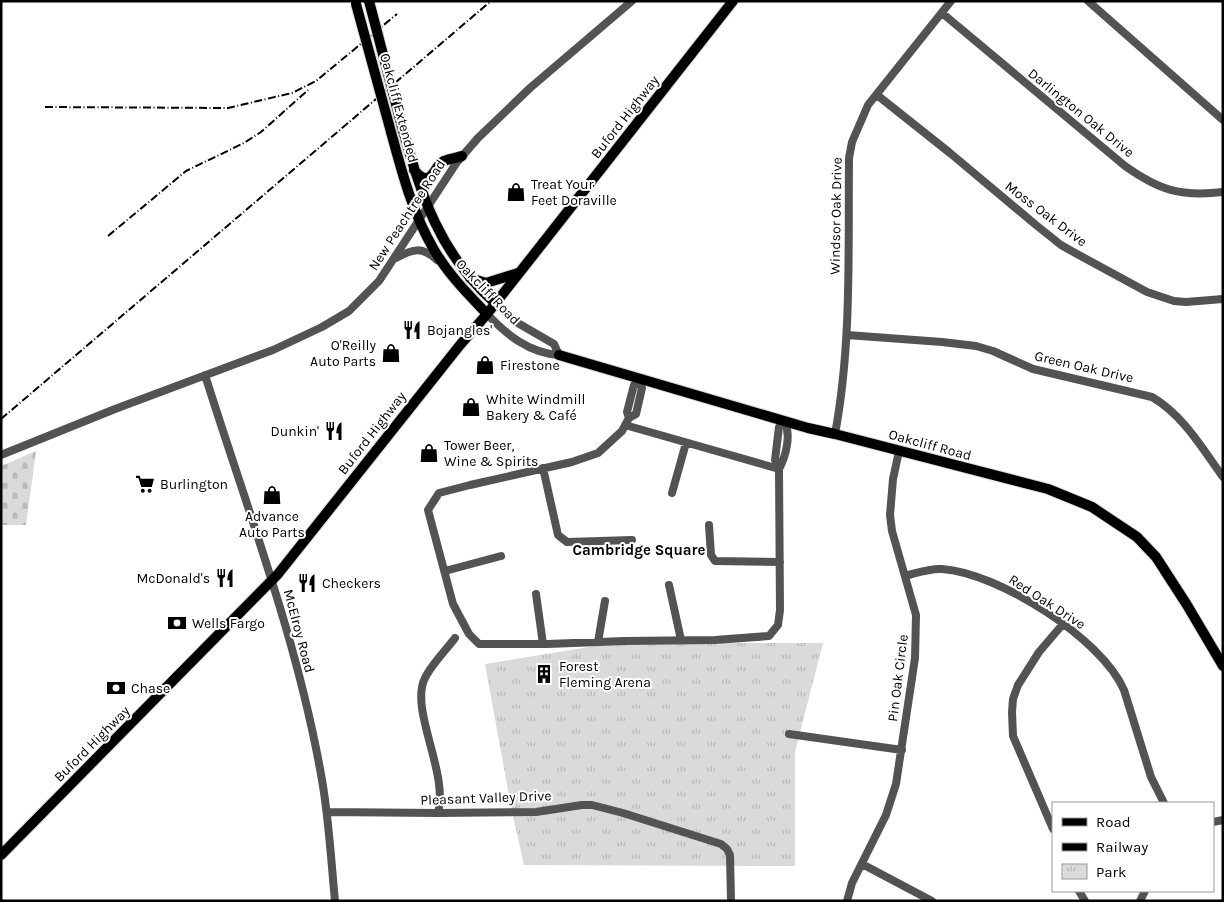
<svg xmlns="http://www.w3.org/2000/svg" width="1224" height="902" font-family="Karla,sans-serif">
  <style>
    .cemetery { fill: url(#cemetery-stones) }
    .park { fill: url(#park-tufts) }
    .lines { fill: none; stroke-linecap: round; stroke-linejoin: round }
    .major-casing { stroke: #dbdbdb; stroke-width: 12 }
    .minor { stroke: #535353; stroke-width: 8 }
    .major { stroke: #000; stroke-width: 10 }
    .rail { stroke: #000; stroke-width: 2; stroke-dasharray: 8 2.5 1 2.5; stroke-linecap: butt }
    .major-bridge-casing { stroke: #dbdbdb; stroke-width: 12; stroke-linecap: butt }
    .major-bridge { stroke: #000; stroke-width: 10 }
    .labels { text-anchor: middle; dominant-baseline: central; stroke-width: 4; stroke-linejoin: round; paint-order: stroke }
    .street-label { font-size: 14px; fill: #000; stroke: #fff }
    .poi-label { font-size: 14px; fill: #000; stroke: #fff; text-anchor: start }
    .neighbourhood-label { font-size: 15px; font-weight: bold; fill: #000; stroke: #fff }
  </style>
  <defs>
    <pattern id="cemetery-stones" width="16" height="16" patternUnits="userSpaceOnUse" patternTransform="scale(1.25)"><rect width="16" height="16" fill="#dadada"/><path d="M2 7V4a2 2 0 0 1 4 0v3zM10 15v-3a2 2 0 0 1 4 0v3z" fill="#b9b9b9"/></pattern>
    <pattern id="park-tufts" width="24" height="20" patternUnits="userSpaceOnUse" patternTransform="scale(1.25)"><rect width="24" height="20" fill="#dadada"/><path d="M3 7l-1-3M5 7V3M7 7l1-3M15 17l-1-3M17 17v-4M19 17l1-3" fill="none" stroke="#b9b9b9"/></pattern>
  </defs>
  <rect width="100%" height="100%" fill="#fff"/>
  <path class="cemetery" d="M 36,451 L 26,525 L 1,525 L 1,466 Z"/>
  <path class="park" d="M 613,643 L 823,643 L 795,752 L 795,866 L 524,865 L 512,812 L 485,664 Z"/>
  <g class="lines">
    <g class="major-casing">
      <path id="major" d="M 402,127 C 422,197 439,253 495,303
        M 391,132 C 402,172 412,212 433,248 C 447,273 467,293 487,314
        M 414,170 C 431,189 433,169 442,162 C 447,159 457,158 462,156
        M 470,278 L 486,283 L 518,273
        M 559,355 L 808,428 L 835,434 L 1048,489 L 1092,507 L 1137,537 L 1156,557 L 1187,605 L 1223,666
        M 1,855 L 278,574 L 460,345 L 487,314 L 733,1"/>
    </g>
    <path class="minor" d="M 1088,1 L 1223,120
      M 942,13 L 1125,166 C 1159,190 1180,197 1223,192
      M 877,95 L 950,153 L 1036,225 L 1061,245 L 1077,254 L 1147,292 L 1174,301 L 1186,302 L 1223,299
      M 396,258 C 413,249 422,246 437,260
      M 495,303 L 516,322 L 554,344 L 559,355
      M 487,314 C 507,335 529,353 559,355
      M 847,335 L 942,342 L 976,346 L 993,351 L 1033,369 L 1152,397 C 1183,415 1202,448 1223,477
      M 205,375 C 247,509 298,641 322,780 C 329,820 331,860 335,901
      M 641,378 L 639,384 L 642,388 L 636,414 L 629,418 L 622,431 L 598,453 L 572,462 L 470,485 L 439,493 L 428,510 L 453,604 L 469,634 L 479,644 L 548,644 L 624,641 L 715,640 L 769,636 L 778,625 L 780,610 L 779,469 C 786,456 791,436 785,422 L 779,427 L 775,460 L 779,469
      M 629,418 L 627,412 L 634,385 L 639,384
      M 625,425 L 779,469
      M 835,434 C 852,343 848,250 849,158 L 852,142 L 868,105 L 951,1
      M 1,455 L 115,409 L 273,350 L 322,327 L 349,311 L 379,281 L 457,162 L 478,138 L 530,88 L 632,1
      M 543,468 L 558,535 L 567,542 L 632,540
      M 672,493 L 686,443
      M 709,525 L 711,555 L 715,561 L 780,562
      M 445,571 L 501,556
      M 905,576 C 917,573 930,568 942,569 C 999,573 1101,638 1124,690 L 1151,777 L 1164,803
      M 669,585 L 681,640
      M 536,594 L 543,644
      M 598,642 L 605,601
      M 789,734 L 902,750
      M 327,812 L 438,813 L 536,812 L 582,805 L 592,805 L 623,813 L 721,844 L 727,849 L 730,855 L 731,901
      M 438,813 C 449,773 409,709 425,678 C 431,665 446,650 455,638
      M 1213,822 L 1223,820
      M 1053,829 L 1013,736 L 1012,712 L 1013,699 L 1018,685 L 1039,652 L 1063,624
      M 862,864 L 932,901
      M 1079,891 L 1085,901
      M 847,901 L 852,883 L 886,815 L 896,784 L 915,658 L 916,615 L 892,531 L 890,515 L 893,479 L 899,451
      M 1140,901 L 1145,891"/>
    <use href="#major" class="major"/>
    <path class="rail" d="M 45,107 L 228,108 L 292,93 L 316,81 L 397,14
      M 108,236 L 186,171 L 244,143 L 261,132 L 308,90
      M 1,419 L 491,1"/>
    <g class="major-bridge-casing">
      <path id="major-bridge" d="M 369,1 L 402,127
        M 356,4 L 391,132"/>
    </g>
    <use href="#major-bridge" class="major-bridge"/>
  </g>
  <defs>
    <g id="shop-bare" transform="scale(1.5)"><path d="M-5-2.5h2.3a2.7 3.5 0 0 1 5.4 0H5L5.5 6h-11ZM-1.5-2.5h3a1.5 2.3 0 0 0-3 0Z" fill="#000" stroke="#fff" stroke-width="2.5" paint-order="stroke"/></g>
    <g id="restaurant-bare" transform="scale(1.5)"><path d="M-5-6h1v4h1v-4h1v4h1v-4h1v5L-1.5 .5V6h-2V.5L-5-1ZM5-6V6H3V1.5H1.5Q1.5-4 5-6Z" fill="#000" stroke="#fff" stroke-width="2.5" paint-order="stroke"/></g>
    <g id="supermarket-bare" transform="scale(1.5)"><path d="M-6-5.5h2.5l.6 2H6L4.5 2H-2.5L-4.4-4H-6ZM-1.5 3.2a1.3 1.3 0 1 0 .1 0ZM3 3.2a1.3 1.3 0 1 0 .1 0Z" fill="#000" stroke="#fff" stroke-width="2.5" paint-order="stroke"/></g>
    <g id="bank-bare" transform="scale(1.5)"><path d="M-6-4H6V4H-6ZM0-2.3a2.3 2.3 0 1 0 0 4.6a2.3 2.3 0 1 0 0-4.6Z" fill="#000" stroke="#fff" stroke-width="2.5" paint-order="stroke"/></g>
    <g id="building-bare" transform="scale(1.5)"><path d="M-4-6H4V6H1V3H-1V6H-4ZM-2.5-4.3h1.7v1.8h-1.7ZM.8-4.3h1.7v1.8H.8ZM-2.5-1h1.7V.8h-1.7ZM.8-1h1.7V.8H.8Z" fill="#000" stroke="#fff" stroke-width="2.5" paint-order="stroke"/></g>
  </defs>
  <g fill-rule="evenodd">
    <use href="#shop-bare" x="516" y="192"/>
    <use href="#restaurant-bare" x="412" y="330"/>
    <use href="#shop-bare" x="391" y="353"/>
    <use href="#shop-bare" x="485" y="365"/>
    <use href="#shop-bare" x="471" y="407"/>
    <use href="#restaurant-bare" x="334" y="431"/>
    <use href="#shop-bare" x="429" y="453"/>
    <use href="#supermarket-bare" x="145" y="484"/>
    <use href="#shop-bare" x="272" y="495"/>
    <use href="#restaurant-bare" x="225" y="578"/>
    <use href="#restaurant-bare" x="307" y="583"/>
    <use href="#bank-bare" x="177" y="623"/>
    <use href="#building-bare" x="544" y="674"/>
    <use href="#bank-bare" x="116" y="688"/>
  </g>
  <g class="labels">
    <g class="street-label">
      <text transform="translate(399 108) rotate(75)">Oakcliff Extended</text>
      <text transform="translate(1081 113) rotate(39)">Darlington Oak Drive</text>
      <text transform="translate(625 117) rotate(-52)">Buford Highway</text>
      <text transform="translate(1046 214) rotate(37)">Moss Oak Drive</text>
      <text transform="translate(407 215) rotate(-57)">New Peachtree Road</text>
      <text transform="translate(836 216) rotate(-89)">Windsor Oak Drive</text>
      <text transform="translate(488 292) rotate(46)">Oakcliff Road</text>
      <text transform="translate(1084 367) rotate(13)">Green Oak Drive</text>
      <text transform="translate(372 433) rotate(-52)">Buford Highway</text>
      <text transform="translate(930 445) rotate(15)">Oakcliff Road</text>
      <text transform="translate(1047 602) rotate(33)">Red Oak Drive</text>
      <text transform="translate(299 631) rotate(75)">McElroy Road</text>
      <text transform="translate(898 678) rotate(-83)">Pin Oak Circle</text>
      <text transform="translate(92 744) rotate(-45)">Buford Highway</text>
      <text transform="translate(486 798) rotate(-2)">Pleasant Valley Drive</text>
    </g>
    <g class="poi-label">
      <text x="531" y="184">Treat Your<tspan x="531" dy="16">Feet Doraville</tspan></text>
      <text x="427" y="330">Bojangles'</text>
      <text x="376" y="345" text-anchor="end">O'Reilly<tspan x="376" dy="16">Auto Parts</tspan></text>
      <text x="500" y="365">Firestone</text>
      <text x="486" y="399">White Windmill<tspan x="486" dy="16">Bakery &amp; Café</tspan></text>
      <text x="319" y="431" text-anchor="end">Dunkin'</text>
      <text x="444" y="445">Tower Beer,<tspan x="444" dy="16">Wine &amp; Spirits</tspan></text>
      <text x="160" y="484">Burlington</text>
      <text x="272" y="516" text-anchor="middle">Advance<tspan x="272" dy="16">Auto Parts</tspan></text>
      <text x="210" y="578" text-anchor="end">McDonald's</text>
      <text x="322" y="583">Checkers</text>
      <text x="192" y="623">Wells Fargo</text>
      <text x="559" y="666">Forest<tspan x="559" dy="16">Fleming Arena</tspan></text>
      <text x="131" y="688">Chase</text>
    </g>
    <g class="neighbourhood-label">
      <text x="639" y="550">Cambridge Square</text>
    </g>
  </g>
  <rect width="1224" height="902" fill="none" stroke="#000000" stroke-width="5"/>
  <rect x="1052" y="802" width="162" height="90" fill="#ffffff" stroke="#999999"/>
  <rect x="1062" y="818" width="25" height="8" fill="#000000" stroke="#999999"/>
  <text x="1096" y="827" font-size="15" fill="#000000">Road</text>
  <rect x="1062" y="843" width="25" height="8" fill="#000000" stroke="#999999"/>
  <text x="1096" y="852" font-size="15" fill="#000000">Railway</text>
  <rect x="1062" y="864" width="25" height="15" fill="url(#park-tufts)" stroke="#999999"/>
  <text x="1096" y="877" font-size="15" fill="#000000">Park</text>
</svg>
